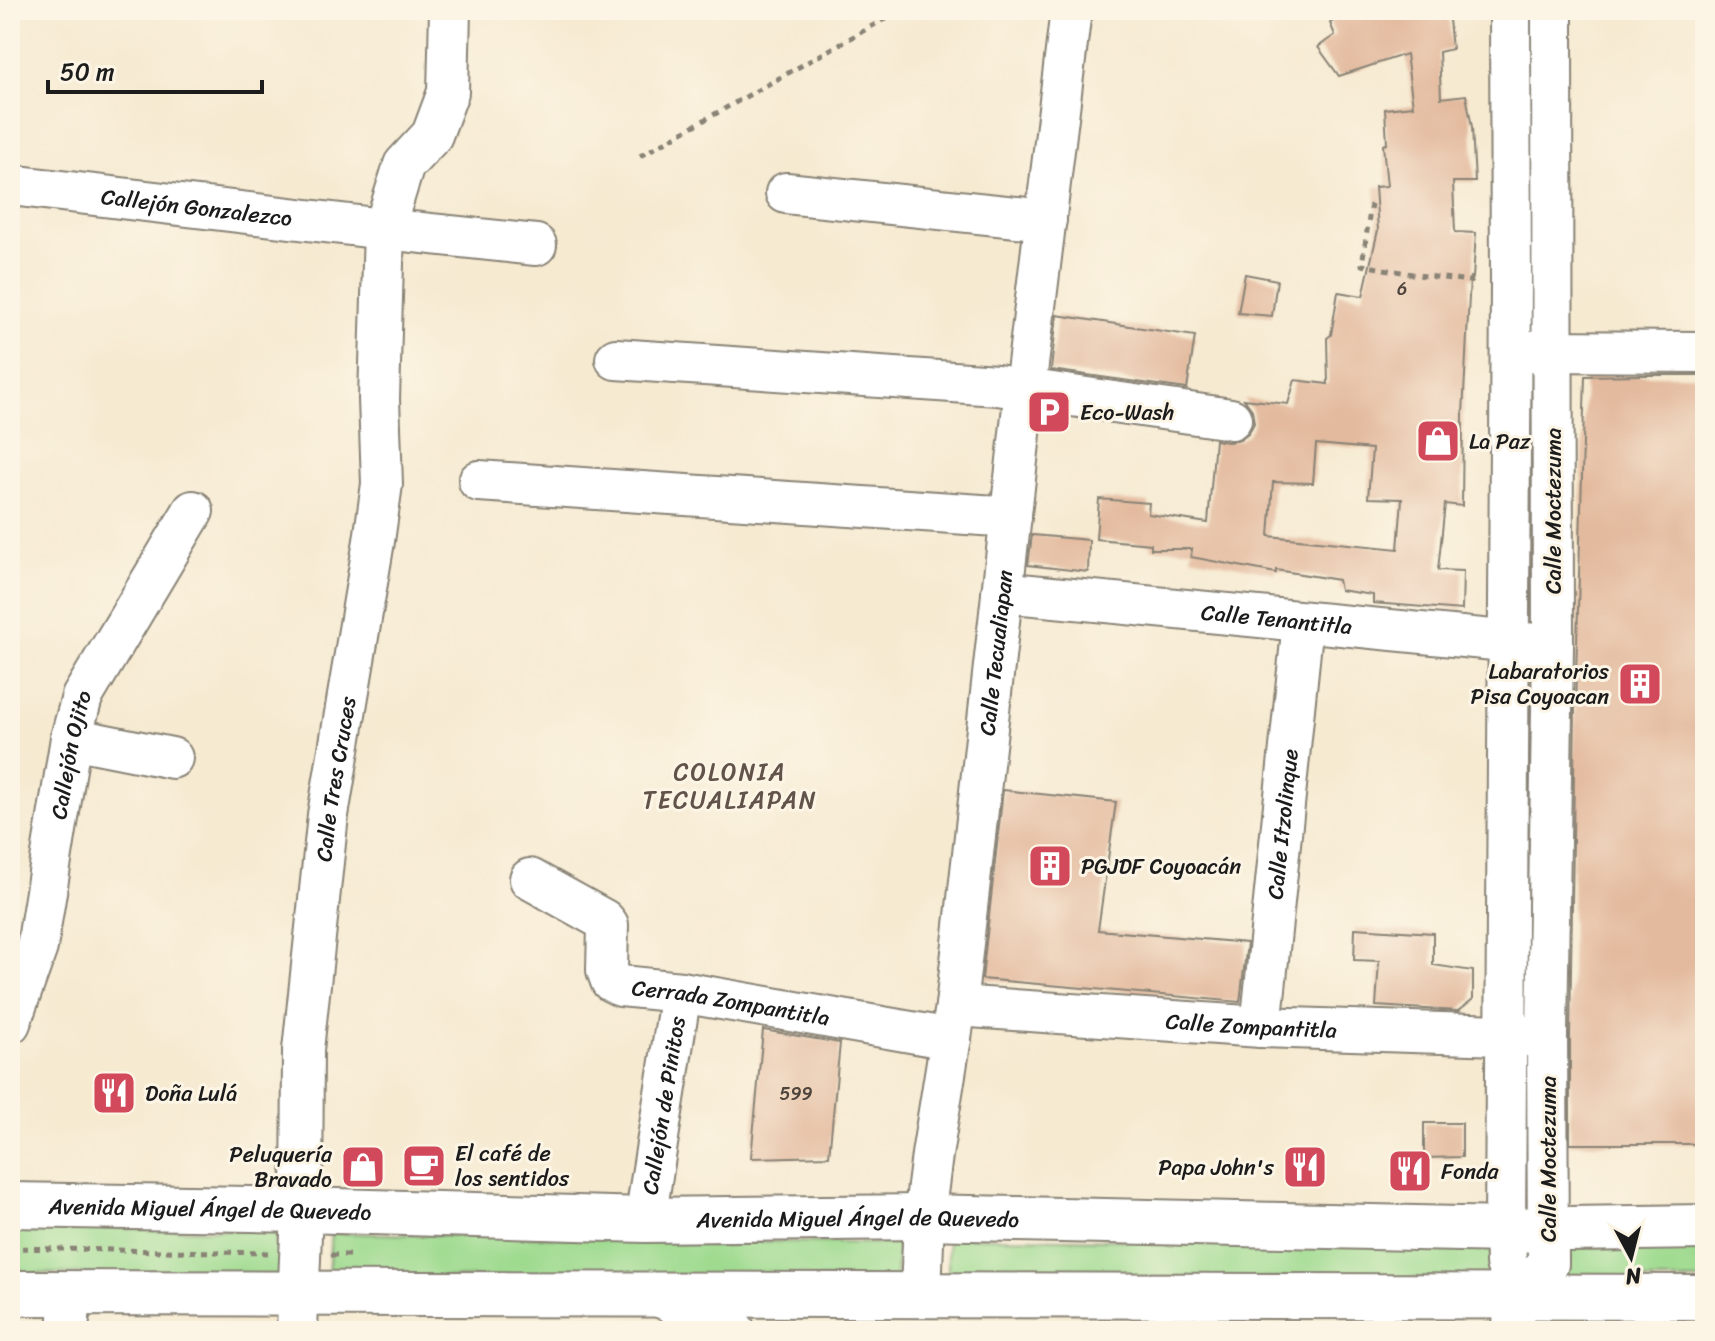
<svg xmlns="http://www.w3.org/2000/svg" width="1715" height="1341" font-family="Sriracha,sans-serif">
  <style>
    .green { fill: #9dda8e; stroke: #5c7b55; stroke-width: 2 }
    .building { fill: #e3ba9e; fill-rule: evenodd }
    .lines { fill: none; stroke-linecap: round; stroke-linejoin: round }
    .minor-casing { stroke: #898376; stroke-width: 44 }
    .major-casing { stroke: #898376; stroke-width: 48 }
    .path { stroke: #898376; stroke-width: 5; stroke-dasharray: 6 6; stroke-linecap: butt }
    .minor { stroke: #fff; stroke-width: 40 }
    .major { stroke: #fff; stroke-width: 44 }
    .labels { text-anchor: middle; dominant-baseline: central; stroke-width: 6; stroke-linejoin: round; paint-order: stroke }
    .number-label { font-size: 18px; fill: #4e443c }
    .street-label { font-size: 22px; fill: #1c1c1c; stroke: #fcf5e5 }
    .poi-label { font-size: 22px; fill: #1c1c1c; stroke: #fcf5e5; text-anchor: start }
    .neighbourhood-label { font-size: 24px; letter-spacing: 2px; fill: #62534a; stroke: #fcf5e5 }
  </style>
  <rect width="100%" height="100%" fill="#fcf5e5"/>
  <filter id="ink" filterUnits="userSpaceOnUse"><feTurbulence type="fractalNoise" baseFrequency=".0125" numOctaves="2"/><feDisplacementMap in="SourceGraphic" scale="16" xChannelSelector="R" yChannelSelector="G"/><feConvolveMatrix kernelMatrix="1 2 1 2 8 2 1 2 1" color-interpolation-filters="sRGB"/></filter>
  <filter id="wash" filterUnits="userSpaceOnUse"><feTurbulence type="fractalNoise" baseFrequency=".006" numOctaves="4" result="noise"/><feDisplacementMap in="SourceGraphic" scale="32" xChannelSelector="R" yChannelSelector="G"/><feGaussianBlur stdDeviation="1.8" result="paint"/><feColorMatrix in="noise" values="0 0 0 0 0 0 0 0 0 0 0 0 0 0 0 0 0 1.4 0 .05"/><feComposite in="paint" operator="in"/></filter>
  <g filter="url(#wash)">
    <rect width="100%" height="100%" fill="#f6ead1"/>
    <path class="green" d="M 10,1227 L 291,1231 L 286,1276 L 10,1273 Z
      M 331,1233 L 898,1244 L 896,1279 L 328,1277 Z
      M 948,1237 L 1492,1247 L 1494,1278 L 948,1279 Z
      M 1561,1247 L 1705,1247 L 1705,1280 L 1565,1280 Z"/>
    <g id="blocks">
      <path class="building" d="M 1352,10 L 1448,10 L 1452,49 L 1439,52 L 1441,98 L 1466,95 L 1472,127 L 1475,182 L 1453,182 L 1455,232 L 1476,233 L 1473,278 L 1470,277 L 1463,414 L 1462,506 L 1445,504 L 1438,570 L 1463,571 L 1462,610 L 1373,603 L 1373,595 L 1340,590 L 1338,580 L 1276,570 L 1276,573 L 1191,557 L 1192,549 L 1151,549 L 1151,544 L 1096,539 L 1099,499 L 1149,503 L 1148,514 L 1208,523 L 1215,440 L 1228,442 L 1240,440 L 1248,434 L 1254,423 L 1252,410 L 1244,399 L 1288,404 L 1295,380 L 1328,384 L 1327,338 L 1331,335 L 1338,292 L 1363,296 L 1378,230 L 1375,187 L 1387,186 L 1383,145 L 1387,144 L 1385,109 L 1413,106 L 1406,54 L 1339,76 L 1318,47 L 1335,35 L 1330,23 ZM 1316,444 L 1372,449 L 1368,498 L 1402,499 L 1398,549 L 1269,536 L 1273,482 L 1313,483 Z
        M 1245,274 L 1277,280 L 1272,316 L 1238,313 Z
        M 1057,315 L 1195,336 L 1187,389 L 1051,370 Z
        M 1642,375 L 1705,375 L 1705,1144 L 1570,1144 L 1570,1036 L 1575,708 L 1585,376 Z
        M 1032,535 L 1089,540 L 1088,572 L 1028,565 Z
        M 1003,790 L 1116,802 L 1098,930 L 1247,943 L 1240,1002 L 982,979 Z
        M 1355,928 L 1433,933 L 1433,965 L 1473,971 L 1473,999 L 1458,1011 L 1376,1006 L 1379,961 L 1354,960 Z
        M 763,1030 L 840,1043 L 829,1156 L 751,1158 Z
        M 1424,1123 L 1462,1123 L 1462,1157 L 1424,1158 Z"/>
    </g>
  </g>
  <g filter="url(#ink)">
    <use href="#blocks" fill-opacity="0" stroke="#898376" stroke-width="2"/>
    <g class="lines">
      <g class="minor-casing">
        <g id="minor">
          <path d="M 1510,10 L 1511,285 L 1505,1230 L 1506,1263 L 1517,1296 L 1512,1331"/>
          <path id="s1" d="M 10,185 L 384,229 L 536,245"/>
          <path d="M 786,193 L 1046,220"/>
          <path d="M 1529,351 L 1705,352"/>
          <path d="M 616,359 L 997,385 L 1231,419"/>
          <path d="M 479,481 L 1011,517"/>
          <path id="s2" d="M 1002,592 L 1535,644"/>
          <path d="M 71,738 L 172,758"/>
          <path id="s3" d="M 530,879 L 604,920 L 608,925 L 607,970 L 611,981 L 621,986 L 681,992 L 951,1039"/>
          <path id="s4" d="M 956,1006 L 1261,1027 L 1531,1036"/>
          <path id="s5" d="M 10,1023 L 37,947 L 71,738 L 82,697 L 193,511"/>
          <path id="s6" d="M 1261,1027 L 1303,622"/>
          <path id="s7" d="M 645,1220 L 681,992"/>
          <path id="s8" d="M 921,1294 L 924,1217 L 932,1155 L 956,1006 L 1025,389 L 1071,10"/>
          <path d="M 656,1295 L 735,1331"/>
          <path d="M 1517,1296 L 1548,1264 L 1547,1036 L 1553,646 L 1552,10"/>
          <path d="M 68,1331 L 71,1293"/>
          <path id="s9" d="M 297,1331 L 302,1210 L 303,1050 L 328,815 L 374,541 L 382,484 L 379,399 L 384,229 L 404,165 L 432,135 L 448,92 L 450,10"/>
        </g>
      </g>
      <g class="major-casing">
        <g id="major">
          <path id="s10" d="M 10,1205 L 302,1210 L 645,1220 L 924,1217 L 1505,1230 L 1705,1227"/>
          <path d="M 10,1293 L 1705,1297"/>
        </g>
      </g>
      <path class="path" d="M 640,156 L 890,16 L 892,10
        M 1371,204 L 1362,265 L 1418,275 L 1478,282
        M 10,1248 L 269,1253
        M 331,1255 L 353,1255"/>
      <use href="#minor" class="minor"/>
      <use href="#major" class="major"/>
    </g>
  </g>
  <defs>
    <g id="parking-square" transform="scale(2.3)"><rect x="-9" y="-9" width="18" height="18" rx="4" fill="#d1495b" stroke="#fcf5e5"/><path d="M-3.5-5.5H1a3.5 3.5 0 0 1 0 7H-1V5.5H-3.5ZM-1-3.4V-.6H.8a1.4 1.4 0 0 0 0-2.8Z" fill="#fff"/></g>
    <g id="shop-square" transform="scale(2.3)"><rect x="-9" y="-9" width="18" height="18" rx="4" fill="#d1495b" stroke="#fcf5e5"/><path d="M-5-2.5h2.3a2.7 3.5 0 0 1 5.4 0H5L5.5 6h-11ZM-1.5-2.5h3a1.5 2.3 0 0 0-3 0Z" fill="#fff"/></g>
    <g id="building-square" transform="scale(2.3)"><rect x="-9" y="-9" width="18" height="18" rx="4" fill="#d1495b" stroke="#fcf5e5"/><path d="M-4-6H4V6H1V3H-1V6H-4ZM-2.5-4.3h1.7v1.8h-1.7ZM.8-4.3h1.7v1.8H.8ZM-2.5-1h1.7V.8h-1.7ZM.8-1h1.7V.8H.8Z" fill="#fff"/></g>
    <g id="restaurant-square" transform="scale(2.3)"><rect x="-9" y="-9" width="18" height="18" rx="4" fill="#d1495b" stroke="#fcf5e5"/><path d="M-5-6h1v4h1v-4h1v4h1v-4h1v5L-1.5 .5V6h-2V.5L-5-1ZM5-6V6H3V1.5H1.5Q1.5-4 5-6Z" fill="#fff"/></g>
    <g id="cafe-square" transform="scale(2.3)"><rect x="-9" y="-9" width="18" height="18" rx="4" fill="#d1495b" stroke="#fcf5e5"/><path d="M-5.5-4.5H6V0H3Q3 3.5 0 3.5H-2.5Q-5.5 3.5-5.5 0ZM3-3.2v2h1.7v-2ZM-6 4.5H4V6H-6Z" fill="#fff"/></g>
  </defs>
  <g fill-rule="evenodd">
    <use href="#parking-square" x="1049" y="412"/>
    <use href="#shop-square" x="1438" y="441"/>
    <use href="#building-square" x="1640" y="684"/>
    <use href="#building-square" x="1050" y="866"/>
    <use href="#restaurant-square" x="114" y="1093"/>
    <use href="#cafe-square" x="424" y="1166"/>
    <use href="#shop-square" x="363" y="1167"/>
    <use href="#restaurant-square" x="1305" y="1167"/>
    <use href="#restaurant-square" x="1410" y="1171"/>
  </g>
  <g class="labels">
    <g class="number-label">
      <text x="1402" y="289">6</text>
      <text x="796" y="1094">599</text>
    </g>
    <g class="street-label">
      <text stroke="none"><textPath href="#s1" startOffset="188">Callejón Gonzalezco</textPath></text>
      <text transform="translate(1553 511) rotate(-90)">Calle Moctezuma</text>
      <text stroke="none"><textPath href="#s2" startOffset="276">Calle Tenantitla</textPath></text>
      <text stroke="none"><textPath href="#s8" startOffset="646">Calle Tecualiapan</textPath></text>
      <text stroke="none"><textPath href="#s5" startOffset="276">Callejón Ojito</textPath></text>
      <text stroke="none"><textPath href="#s9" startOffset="554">Calle Tres Cruces</textPath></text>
      <text stroke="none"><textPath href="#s6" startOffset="204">Calle Itzolinque</textPath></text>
      <text stroke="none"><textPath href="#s3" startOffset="270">Cerrada Zompantitla</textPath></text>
      <text stroke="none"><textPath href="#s4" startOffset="296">Calle Zompantitla</textPath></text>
      <text stroke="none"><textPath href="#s7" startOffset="116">Callejón de Pinitos</textPath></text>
      <text transform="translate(1548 1159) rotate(-90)">Calle Moctezuma</text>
      <text stroke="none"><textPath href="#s10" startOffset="200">Avenida Miguel Ángel de Quevedo</textPath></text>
      <text stroke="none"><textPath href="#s10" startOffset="848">Avenida Miguel Ángel de Quevedo</textPath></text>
    </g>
    <g class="poi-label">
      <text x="1080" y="412">Eco-Wash</text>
      <text x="1469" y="441">La Paz</text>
      <text x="1609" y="671" text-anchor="end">Labaratorios<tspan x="1609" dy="25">Pisa Coyoacan</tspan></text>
      <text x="1081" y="866">PGJDF Coyoacán</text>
      <text x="145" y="1093">Doña Lulá</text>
      <text x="455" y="1153">El café de<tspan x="455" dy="25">los sentidos</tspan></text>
      <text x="332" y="1154" text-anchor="end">Peluquería<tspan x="332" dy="25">Bravado</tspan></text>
      <text x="1274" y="1167" text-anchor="end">Papa John's</text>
      <text x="1441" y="1171">Fonda</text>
    </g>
    <g class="neighbourhood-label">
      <text x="730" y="772">COLONIA<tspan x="730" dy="28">TECUALIAPAN</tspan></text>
    </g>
  </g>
  <rect width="1715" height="1341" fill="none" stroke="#fcf5e5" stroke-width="40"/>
  <g transform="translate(1631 1257) rotate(173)" stroke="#fcf5e5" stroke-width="6" paint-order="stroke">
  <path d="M0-6L14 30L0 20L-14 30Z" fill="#1c1c1c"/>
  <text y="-12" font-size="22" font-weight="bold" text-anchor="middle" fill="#1c1c1c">N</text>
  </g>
  <path d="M48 80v12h214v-12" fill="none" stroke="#1c1c1c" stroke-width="4"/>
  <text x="60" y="80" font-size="24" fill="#1c1c1c" stroke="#fcf5e5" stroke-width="6" paint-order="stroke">50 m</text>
</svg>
